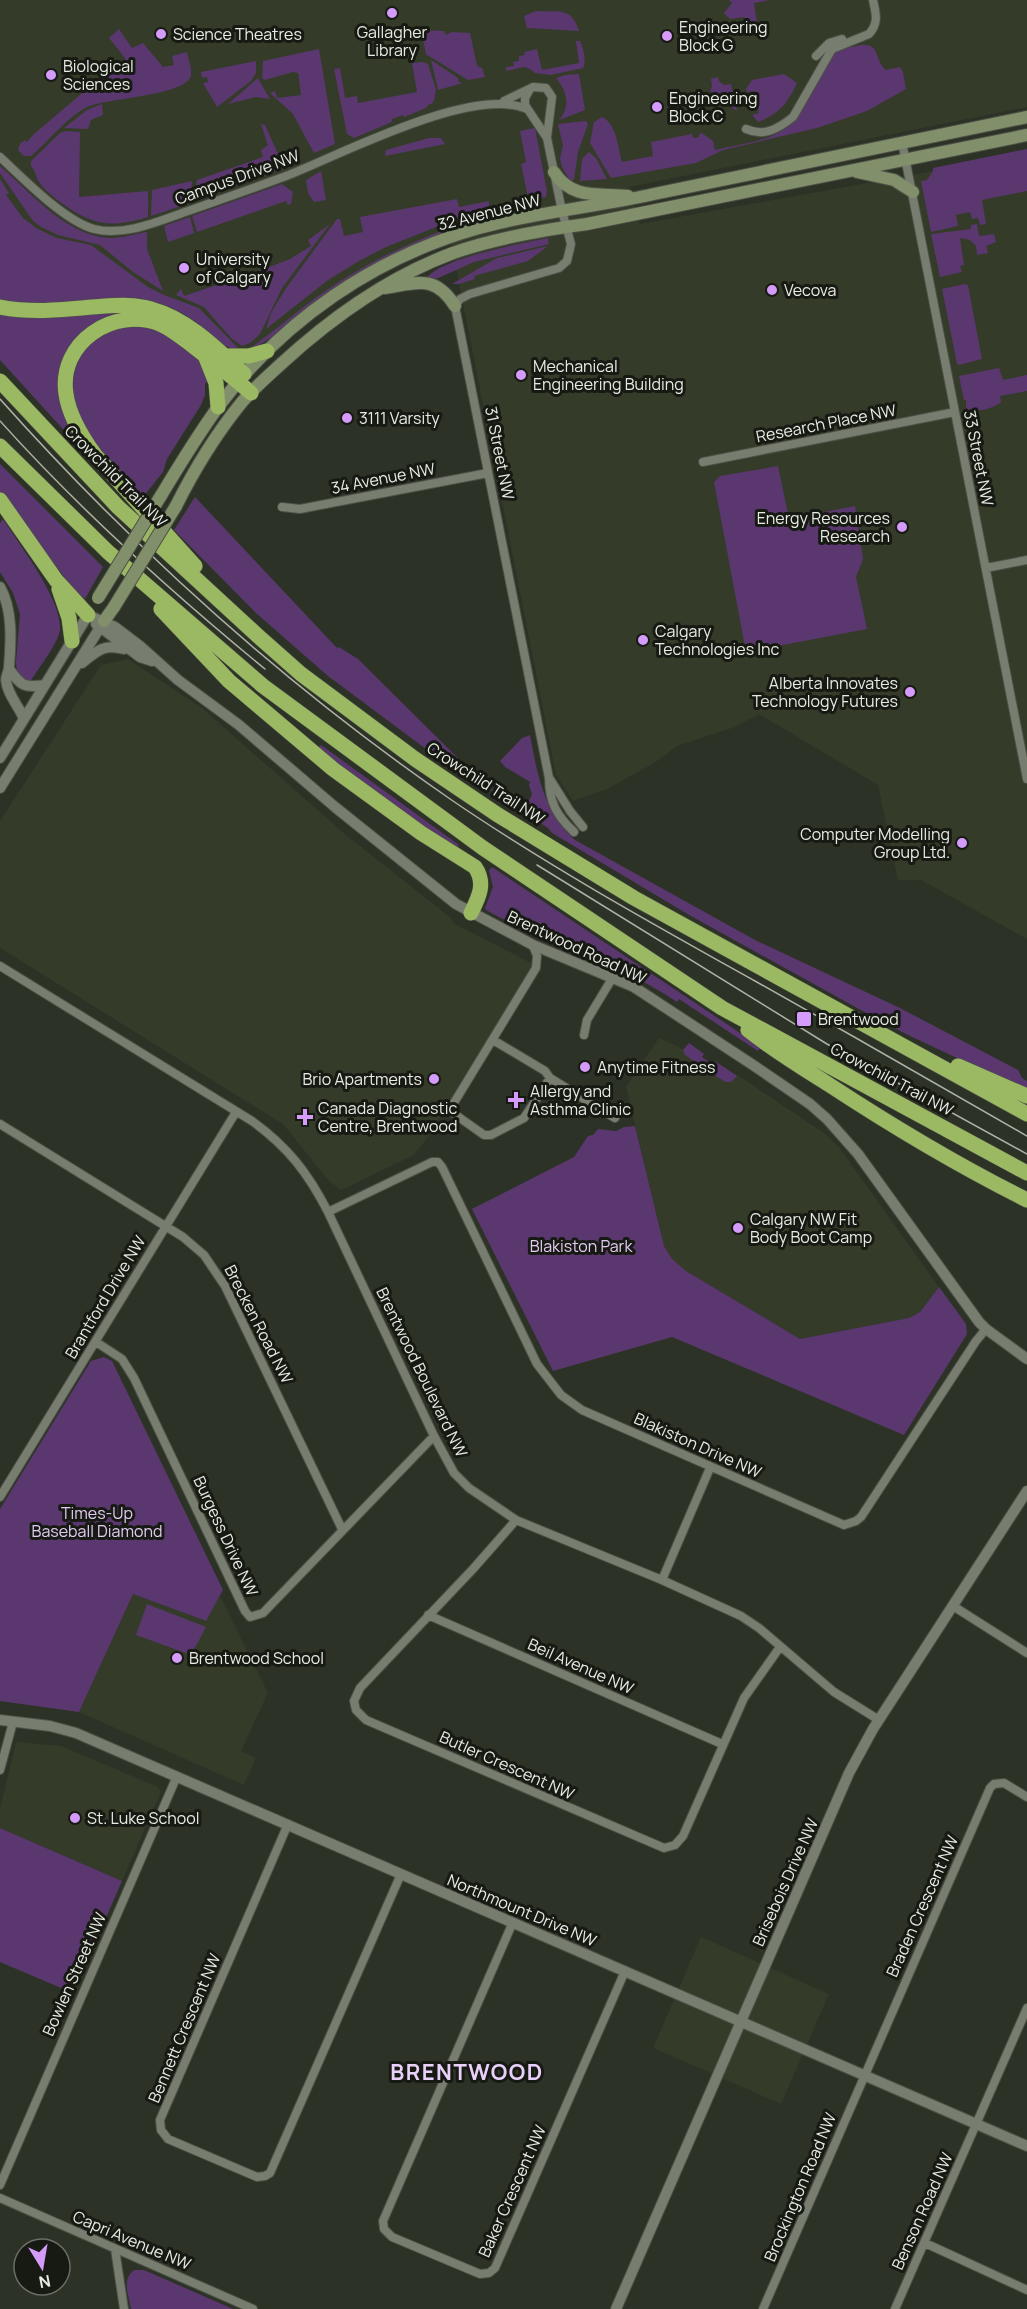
<svg xmlns="http://www.w3.org/2000/svg" width="1027" height="2309" font-family="Manrope,sans-serif">
  <style>
    .built { fill: #343b29 }
    .green { fill: #5a386f }
    .lines { fill: none; stroke-linecap: round; stroke-linejoin: round }
    .minor-casing { stroke: #4d5046; stroke-width: 10 }
    .tertiary-casing { stroke: #4d5046; stroke-width: 12 }
    .secondary-casing { stroke: #4d5046; stroke-width: 14 }
    .motorway-casing { stroke: #4d5046; stroke-width: 16 }
    .minor { stroke: #777d6f; stroke-width: 8 }
    .tertiary { stroke: #777d6f; stroke-width: 10 }
    .secondary { stroke: #828f6b; stroke-width: 12 }
    .motorway { stroke: #9bb863; stroke-width: 15 }
    .tram { stroke: #adb1a7; stroke-width: 1.5 }
    .secondary-bridge-casing { stroke: #4d5046; stroke-width: 14; stroke-linecap: butt }
    .secondary-bridge { stroke: #828f6b; stroke-width: 12 }
    .poi-dot { fill: #d59bfa; stroke: #171913; stroke-width: 2 }
    .labels { text-anchor: middle; dominant-baseline: central; stroke-width: 6; stroke-linejoin: round; paint-order: stroke }
    .poi-label { font-size: 16px; fill: #e8ebe3; stroke: #171913; text-anchor: start }
    .street-label { font-size: 16px; fill: #e8ebe3; stroke: #171913 }
    .park-label { font-size: 16px; fill: #e2caf2; stroke: #171913 }
    .district-label { font-size: 22px; font-weight: bold; letter-spacing: 1.5px; fill: #e8d0f8; stroke: #171913 }
  </style>
  <rect width="100%" height="100%" fill="#2d3226"/>
  <path class="built" d="M 0,0 L 1027,0 L 1027,107 L 629,187 L 640,224 L 1027,154 L 1027,939 L 921,880 L 898,880 L 878,785 L 759,714 L 735,727 L 677,746 L 656,762 L 607,789 L 573,801 L 556,775 L 449,232 L 306,309 L 257,347 L 242,352 L 181,312 L 156,302 L 144,300 L 0,302 Z
    M 128,659 L 202,708 L 346,835 L 451,918 L 453,923 L 535,965 L 428,1137 L 414,1155 L 341,1190 L 328,1180 L 283,1124 L 0,948 L 0,821 L 101,665 Z
    M 660,1038 L 739,1076 L 824,1133 L 839,1147 L 939,1287 L 920,1312 L 909,1318 L 800,1339 L 686,1271 L 671,1259 L 664,1246 L 626,1087 L 656,1042 Z
    M 133,1594 L 205,1621 L 220,1596 L 268,1693 L 241,1751 L 256,1758 L 244,1785 L 79,1712 Z
    M 16,1742 L 61,1746 L 158,1787 L 161,1792 L 122,1881 L 0,1828 L 0,1809 Z
    M 701,1937 L 829,1994 L 781,2104 L 653,2048 Z"/>
  <path class="green" d="M 729,0 L 770,0 L 754,3 L 757,24 L 746,27 L 744,17 L 730,19 L 724,13 L 732,3 Z
    M 536,11 C 557,13 571,5 579,31 L 527,28 L 524,16 Z
    M 119,29 L 132,48 L 143,43 L 163,67 L 174,65 L 172,56 L 187,52 C 188,58 192,68 191,75 C 188,96 105,98 87,107 C 66,118 50,140 31,156 L 24,156 L 18,150 L 20,144 L 25,140 L 27,142 L 34,134 L 106,73 L 125,74 L 125,58 L 109,38 Z
    M 420,30 L 444,31 L 446,35 L 452,32 L 470,33 L 477,66 L 482,68 L 485,77 L 468,80 L 429,56 L 426,55 L 422,33 L 414,32 Z
    M 576,41 L 580,41 C 583,48 587,61 583,68 L 551,75 L 535,73 L 530,69 L 524,67 L 506,71 L 506,67 L 514,66 L 513,62 L 519,61 L 519,56 L 525,55 L 524,52 L 537,49 L 542,70 L 579,63 Z
    M 861,45 C 881,43 874,61 886,70 L 900,67 L 903,72 L 906,89 L 867,111 L 817,128 L 723,150 L 696,163 L 611,178 L 590,143 L 594,122 L 602,117 C 617,124 618,148 622,162 L 653,156 L 651,142 L 692,134 L 693,138 L 699,137 L 699,134 L 702,133 L 713,141 L 715,150 C 739,144 769,142 789,126 C 812,108 817,65 835,53 C 842,48 853,47 861,45 Z
    M 319,49 L 335,144 L 314,153 L 293,114 L 270,93 L 275,91 L 277,98 L 301,95 L 298,73 L 293,72 L 265,80 L 262,78 L 263,61 Z
    M 431,60 L 458,78 L 459,82 L 463,83 L 438,90 Z
    M 256,61 L 256,73 L 251,81 L 217,107 L 203,83 L 208,82 L 207,77 L 202,78 L 201,72 Z
    M 423,62 L 428,64 L 436,90 L 434,101 L 432,102 L 433,104 L 429,104 L 426,108 L 404,117 L 403,115 L 392,119 L 392,122 L 354,138 L 347,134 L 334,69 L 340,68 L 345,98 L 357,96 L 358,103 L 417,92 L 412,63 Z
    M 579,74 L 585,110 L 559,120 C 571,106 567,91 556,78 L 565,75 Z
    M 784,74 L 797,83 C 788,103 779,114 758,122 L 752,115 L 759,113 L 755,91 L 747,92 L 746,89 L 752,80 Z
    M 718,77 L 719,81 L 724,85 L 731,84 L 737,111 L 710,91 L 712,86 L 711,79 Z
    M 258,78 L 270,99 L 256,97 L 228,104 Z
    M 102,104 L 103,115 L 91,120 L 88,129 L 64,128 L 87,110 Z
    M 586,121 L 588,124 L 578,152 L 574,179 L 571,182 L 562,167 L 560,158 L 563,146 L 558,124 Z
    M 261,124 L 265,125 L 283,165 L 282,169 L 193,202 L 197,180 L 263,157 L 261,150 L 268,145 Z
    M 535,128 L 547,191 L 546,197 L 531,199 L 530,197 L 528,197 L 521,164 L 526,162 L 520,131 Z
    M 66,131 L 80,132 L 79,197 L 148,191 L 148,217 C 112,228 94,226 63,204 C 55,198 44,190 39,182 C 35,176 36,171 31,166 L 31,161 L 60,133 Z
    M 429,138 L 441,138 L 445,144 L 385,156 L 386,150 Z
    M 1027,149 L 1027,191 L 982,200 L 986,224 L 980,225 L 978,218 L 972,219 L 970,212 L 956,215 L 958,226 L 931,232 L 921,181 L 927,180 L 933,171 L 933,168 Z
    M 589,152 L 596,158 L 607,179 L 580,181 L 582,159 Z
    M 0,166 C 31,193 66,236 110,238 C 123,238 135,234 147,232 L 147,249 L 163,291 L 133,272 L 100,245 L 58,235 L 41,227 L 33,221 L 0,173 Z
    M 321,171 L 326,200 L 314,202 L 308,193 L 306,180 Z
    M 0,179 L 9,193 L 6,195 L 23,218 L 38,229 L 57,238 L 91,245 L 148,287 L 164,295 L 199,308 L 241,351 C 221,349 209,330 193,320 C 177,309 162,303 144,300 L 61,305 L 0,302 Z
    M 192,181 L 190,203 L 151,216 L 152,190 Z
    M 282,184 L 293,192 L 291,204 L 288,205 L 286,201 L 197,232 L 192,216 Z
    M 457,199 L 459,207 L 489,201 L 489,206 L 386,247 L 359,261 L 328,280 L 266,329 L 271,313 L 286,288 L 337,219 L 340,219 L 344,236 L 363,232 L 360,217 Z
    M 190,217 L 194,233 L 168,242 L 164,226 Z
    M 463,223 L 464,226 C 410,246 358,277 308,308 C 288,321 271,343 247,350 C 274,332 298,310 324,292 C 367,262 414,240 463,223 Z
    M 330,224 L 282,288 L 260,334 L 250,343 L 242,346 L 231,338 L 204,307 L 176,295 L 181,289 L 184,296 L 267,268 L 290,259 L 311,246 L 308,240 Z
    M 977,224 L 979,236 L 994,234 L 996,242 L 986,246 L 988,253 L 977,255 L 976,246 L 970,240 L 960,238 L 964,265 L 960,266 L 962,272 L 940,277 L 931,234 L 971,229 L 971,225 Z
    M 548,238 L 549,244 L 474,262 L 436,279 L 427,277 C 446,257 519,244 548,238 Z
    M 548,246 L 528,261 L 474,276 L 475,279 L 459,284 L 452,284 L 497,258 Z
    M 965,284 L 968,285 L 982,359 L 959,365 L 957,364 L 942,289 Z
    M 120,310 L 120,314 L 64,368 L 84,446 L 81,449 L 0,360 L 0,314 Z
    M 135,325 L 159,330 L 200,360 L 212,381 L 205,383 L 205,395 L 201,405 L 167,459 L 163,472 L 143,497 C 111,465 55,409 79,360 C 85,349 93,339 104,334 C 113,329 125,328 135,325 Z
    M 999,368 L 1003,380 L 1027,375 L 1027,391 L 1000,396 L 1001,402 C 994,409 975,412 966,411 L 966,400 L 964,400 L 959,376 Z
    M 0,464 L 103,567 L 85,599 L 75,591 L 0,492 Z
    M 778,466 L 789,519 L 855,506 L 863,559 L 856,577 L 867,629 L 746,652 L 714,482 L 720,476 Z
    M 195,497 L 337,648 L 339,647 L 358,659 L 484,784 L 525,810 L 532,794 L 529,785 L 530,782 L 505,767 L 500,761 L 522,738 L 530,735 C 537,774 544,812 575,840 L 755,940 L 900,1008 L 1018,1070 L 1022,1078 L 1027,1081 L 1027,1091 L 908,1035 L 859,1009 L 691,916 L 552,833 L 548,828 L 445,760 L 442,761 L 328,676 L 256,613 L 174,530 Z
    M 3,519 C 18,543 68,607 59,634 C 55,647 38,669 30,682 L 24,681 L 17,672 L 16,662 L 20,614 L 13,593 L 0,572 L 0,523 Z
    M 321,745 L 459,845 L 457,848 L 449,844 L 317,749 Z
    M 492,867 L 761,1047 L 758,1051 L 679,999 L 677,1002 C 657,989 638,978 617,968 C 573,947 528,934 486,910 L 485,908 L 493,887 L 489,870 Z
    M 689,1043 L 704,1054 L 702,1057 L 712,1064 L 715,1061 L 737,1076 L 731,1082 L 725,1082 L 685,1055 L 683,1050 Z
    M 635,1126 L 664,1246 L 672,1259 L 686,1271 L 800,1339 L 909,1318 L 920,1312 L 939,1287 L 966,1324 L 967,1334 L 904,1435 L 672,1337 L 553,1371 L 472,1209 L 574,1157 L 588,1136 L 593,1135 L 598,1129 L 616,1131 L 624,1127 Z
    M 104,1357 L 112,1361 L 223,1590 L 206,1621 L 133,1594 L 79,1712 L 0,1701 L 0,1509 L 91,1361 Z
    M 147,1604 L 206,1627 L 191,1655 L 136,1635 Z
    M 0,1828 L 122,1881 L 73,1993 L 0,1962 Z
    M 134,2270 L 144,2270 L 233,2309 L 131,2309 C 129,2295 121,2280 134,2270 Z"/>
  <g class="lines">
    <g class="minor-casing">
      <path id="minor" d="M 816,56 L 829,43 L 842,39
        M 530,89 L 525,98 L 525,105 L 547,138 L 562,211 L 571,244 L 567,261 L 559,268 L 470,294 L 460,299 L 455,306 L 549,778 C 549,802 557,816 574,832
        M 504,101 L 533,87 L 546,88 L 552,97 L 547,137
        M 746,129 C 764,137 778,129 793,117 L 832,49 L 869,34 C 879,23 876,14 873,0
        M 902,142 L 1027,779
        M 0,157 C 23,178 64,221 94,229 C 126,237 161,220 191,210 C 222,199 254,188 286,176 C 340,155 473,85 527,109
        M 703,462 L 955,412
        M 282,507 L 300,509 L 488,473
        M 986,568 L 1027,560
        M 550,779 L 570,811 L 583,827
        M 533,945 L 537,956 L 536,968 L 452,1106 L 453,1113 L 484,1135 L 491,1135 L 524,1118 L 550,1078
        M 0,966 L 252,1121 C 288,1147 308,1173 328,1212 L 434,1436 L 454,1473 L 469,1488 L 516,1520 L 662,1580 L 741,1616 L 759,1628 L 834,1692 L 879,1720
        M 584,1035 L 587,1020 L 613,977
        M 493,1040 L 545,1071 L 550,1078 L 615,1118
        M 0,1124 L 183,1237 L 204,1255 L 225,1286 L 342,1529
        M 328,1212 L 432,1162 L 438,1162 L 442,1167 L 537,1364 L 561,1395 L 582,1410 L 844,1525 L 856,1521 L 861,1517 L 976,1341 L 986,1329
        M 96,1342 L 122,1359 L 134,1378 L 245,1611 L 250,1617 L 263,1613 L 434,1436
        M 0,1497 L 236,1112
        M 516,1520 L 473,1569 L 360,1688 L 354,1701 L 356,1710 L 366,1720 L 664,1848 L 675,1845 L 683,1836 L 744,1698 L 780,1647
        M 662,1580 L 710,1468
        M 953,1606 L 1027,1653
        M 428,1615 L 722,1744
        M 0,1770 L 13,1722
        M 288,1824 L 160,2120 L 161,2130 L 168,2139 L 257,2177 L 265,2176 L 270,2173 L 401,1874
        M 513,1922 L 383,2221 L 384,2229 L 392,2237 L 480,2274 L 489,2273 L 495,2268 L 625,1971
        M 0,2185 L 177,1776
        M 0,2198 L 253,2309
        M 925,2243 L 1027,2290
        M 115,2249 L 124,2309
        M 763,2309 L 990,1788 L 994,1784 L 1004,1783 L 1027,1797
        M 895,2309 L 1027,2008"/>
    </g>
    <g class="tertiary-casing">
      <path id="tertiary" d="M 0,587 C 13,610 11,641 9,667 C 9,671 6,676 6,680 C 7,694 19,706 24,719
        M 88,615 L 115,627 L 140,646 L 178,680 L 239,725 L 335,807 L 456,904 L 533,945 L 634,987 L 753,1065 L 810,1104 L 827,1119 L 858,1154 L 979,1322 L 986,1329 L 1027,1359
        M 96,624 L 140,657 L 152,661
        M 82,663 C 98,650 104,644 124,649
        M 9,669 C 21,686 24,688 45,685
        M 0,758 L 88,615
        M 0,788 L 104,621
        M 0,1720 L 50,1726 L 76,1733 L 1027,2146
        M 616,2309 L 849,1773 L 873,1729 L 1027,1491"/>
    </g>
    <g class="secondary-casing">
      <path id="secondary" d="M 554,172 C 572,200 598,193 628,196
        M 857,172 L 894,180 L 913,192
        M 385,288 C 417,283 435,274 455,306
        M 162,494 C 180,464 198,435 218,407 C 283,320 375,257 479,228 C 536,212 596,207 654,194 C 778,168 902,142 1027,117
        M 176,506 C 194,470 216,434 242,402 C 254,388 268,376 281,364 C 332,317 388,277 453,253 C 496,238 542,230 587,224 L 1027,135
        M 104,621 L 114,607"/>
    </g>
    <g class="motorway-casing">
      <path id="motorway" d="M 0,307 C 31,313 60,310 92,307 C 111,306 132,303 151,309 C 188,319 217,349 244,374
        M 224,356 L 249,356 L 267,351
        M 206,358 L 216,383 L 218,407
        M 0,381 L 118,507 L 258,636 L 301,674 L 415,759 L 498,815 L 634,898 L 1027,1114
        M 0,446 L 108,552 L 263,686 L 483,848 L 722,1008 L 1027,1173
        M 0,500 L 56,580 L 88,615
        M 195,566 L 95,455 C 82,437 69,416 66,394 C 58,342 114,306 160,324 C 174,330 186,341 198,350 C 216,364 234,378 251,393
        M 59,589 L 69,618 L 72,641
        M 161,609 L 229,681 L 333,769 L 421,833 L 475,867 C 486,883 479,897 471,913
        M 748,1030 C 773,1050 801,1067 828,1084 C 892,1126 959,1166 1027,1200
        M 958,1066 L 1027,1096"/>
    </g>
    <use href="#minor" class="minor"/>
    <use href="#tertiary" class="tertiary"/>
    <use href="#secondary" class="secondary"/>
    <use href="#motorway" class="motorway"/>
    <path class="tram" d="M 0,399 C 135,550 286,686 453,801 C 550,867 653,924 755,981 C 846,1032 937,1084 1027,1136
      M 0,421 C 81,511 171,592 265,669
      M 537,865 L 827,1044 L 1027,1154"/>
    <g class="secondary-bridge-casing">
      <path id="secondary-bridge" d="M 98,598 L 162,494
        M 114,607 L 176,506"/>
    </g>
    <use href="#secondary-bridge" class="secondary-bridge"/>
  </g>
  <g class="poi-dot">
    <circle cx="392" cy="13" r="6"/>
    <circle cx="161" cy="34" r="6"/>
    <circle cx="667" cy="36" r="6"/>
    <circle cx="51" cy="75" r="6"/>
    <circle cx="657" cy="107" r="6"/>
    <circle cx="184" cy="268" r="6"/>
    <circle cx="772" cy="290" r="6"/>
    <circle cx="521" cy="375" r="6"/>
    <circle cx="347" cy="418" r="6"/>
    <circle cx="902" cy="527" r="6"/>
    <circle cx="643" cy="640" r="6"/>
    <circle cx="910" cy="692" r="6"/>
    <circle cx="962" cy="843" r="6"/>
    <rect x="796" y="1011" width="16" height="16" rx="3"/>
    <circle cx="585" cy="1067" r="6"/>
    <circle cx="434" cy="1079" r="6"/>
    <path d="M513 1091h6v6h6v6h-6v6h-6v-6h-6v-6h6z"/>
    <path d="M302 1108h6v6h6v6h-6v6h-6v-6h-6v-6h6z"/>
    <circle cx="738" cy="1228" r="6"/>
    <circle cx="177" cy="1658" r="6"/>
    <circle cx="75" cy="1818" r="6"/>
  </g>
  <g class="labels">
    <g class="poi-label">
      <text x="679" y="27">Engineering<tspan x="679" dy="18">Block G</tspan></text>
      <text x="392" y="32" text-anchor="middle">Gallagher<tspan x="392" dy="18">Library</tspan></text>
      <text x="173" y="34">Science Theatres</text>
      <text x="63" y="66">Biological<tspan x="63" dy="18">Sciences</tspan></text>
      <text x="669" y="98">Engineering<tspan x="669" dy="18">Block C</tspan></text>
      <text x="196" y="259">University<tspan x="196" dy="18">of Calgary</tspan></text>
      <text x="784" y="290">Vecova</text>
      <text x="533" y="366">Mechanical<tspan x="533" dy="18">Engineering Building</tspan></text>
      <text x="359" y="418">3111 Varsity</text>
      <text x="890" y="518" text-anchor="end">Energy Resources<tspan x="890" dy="18">Research</tspan></text>
      <text x="655" y="631">Calgary<tspan x="655" dy="18">Technologies Inc</tspan></text>
      <text x="898" y="683" text-anchor="end">Alberta Innovates<tspan x="898" dy="18">Technology Futures</tspan></text>
      <text x="950" y="834" text-anchor="end">Computer Modelling<tspan x="950" dy="18">Group Ltd.</tspan></text>
      <text x="818" y="1019">Brentwood</text>
      <text x="597" y="1067">Anytime Fitness</text>
      <text x="422" y="1079" text-anchor="end">Brio Apartments</text>
      <text x="530" y="1091">Allergy and<tspan x="530" dy="18">Asthma Clinic</tspan></text>
      <text x="318" y="1108">Canada Diagnostic<tspan x="318" dy="18">Centre, Brentwood</tspan></text>
      <text x="750" y="1219">Calgary NW Fit<tspan x="750" dy="18">Body Boot Camp</tspan></text>
      <text x="189" y="1658">Brentwood School</text>
      <text x="87" y="1818">St. Luke School</text>
    </g>
    <g class="street-label">
      <text transform="translate(237 177) rotate(-20)">Campus Drive NW</text>
      <text transform="translate(489 212) rotate(-14)">32 Avenue NW</text>
      <text transform="translate(826 423) rotate(-11)">Research Place NW</text>
      <text transform="translate(500 453) rotate(79)">31 Street NW</text>
      <text transform="translate(979 458) rotate(79)">33 Street NW</text>
      <text transform="translate(116 476) rotate(45)">Crowchild Trail NW</text>
      <text transform="translate(383 478) rotate(-11)">34 Avenue NW</text>
      <text transform="translate(486 783) rotate(33)">Crowchild Trail NW</text>
      <text transform="translate(577 947) rotate(25)">Brentwood Road NW</text>
      <text transform="translate(892 1079) rotate(28)">Crowchild Trail NW</text>
      <text transform="translate(105 1297) rotate(-59)">Brantford Drive NW</text>
      <text transform="translate(259 1324) rotate(63)">Brecken Road NW</text>
      <text transform="translate(422 1372) rotate(64)">Brentwood Boulevard NW</text>
      <text transform="translate(698 1445) rotate(24)">Blakiston Drive NW</text>
      <text transform="translate(226 1536) rotate(65)">Burgess Drive NW</text>
      <text transform="translate(581 1666) rotate(24)">Beil Avenue NW</text>
      <text transform="translate(507 1765) rotate(24)">Butler Crescent NW</text>
      <text transform="translate(785 1882) rotate(-66)">Brisebois Drive NW</text>
      <text transform="translate(922 1906) rotate(-66)">Braden Crescent NW</text>
      <text transform="translate(522 1910) rotate(23)">Northmount Drive NW</text>
      <text transform="translate(74 1974) rotate(-66)">Bowlen Street NW</text>
      <text transform="translate(184 2028) rotate(-67)">Bennett Crescent NW</text>
      <text transform="translate(800 2187) rotate(-67)">Brockington Road NW</text>
      <text transform="translate(512 2191) rotate(-66)">Baker Crescent NW</text>
      <text transform="translate(922 2211) rotate(-66)">Benson Road NW</text>
      <text transform="translate(132 2240) rotate(23)">Capri Avenue NW</text>
    </g>
    <g class="park-label">
      <text x="581" y="1246">Blakiston Park</text>
      <text x="97" y="1513">Times-Up<tspan x="97" dy="18">Baseball Diamond</tspan></text>
    </g>
    <g class="district-label">
      <text x="467" y="2072">BRENTWOOD</text>
    </g>
  </g>
  <g transform="translate(42 2267) rotate(169)"><circle r="28" fill="#171913" stroke="#6b6d66" stroke-width="1.5"/>
  <path d="M0-4.5L10 22L0 15L-10 22Z" fill="#d59bfa"/>
  <text y="-9" font-size="16" font-weight="bold" text-anchor="middle" fill="#e8ebe3">N</text>
  </g>
</svg>
